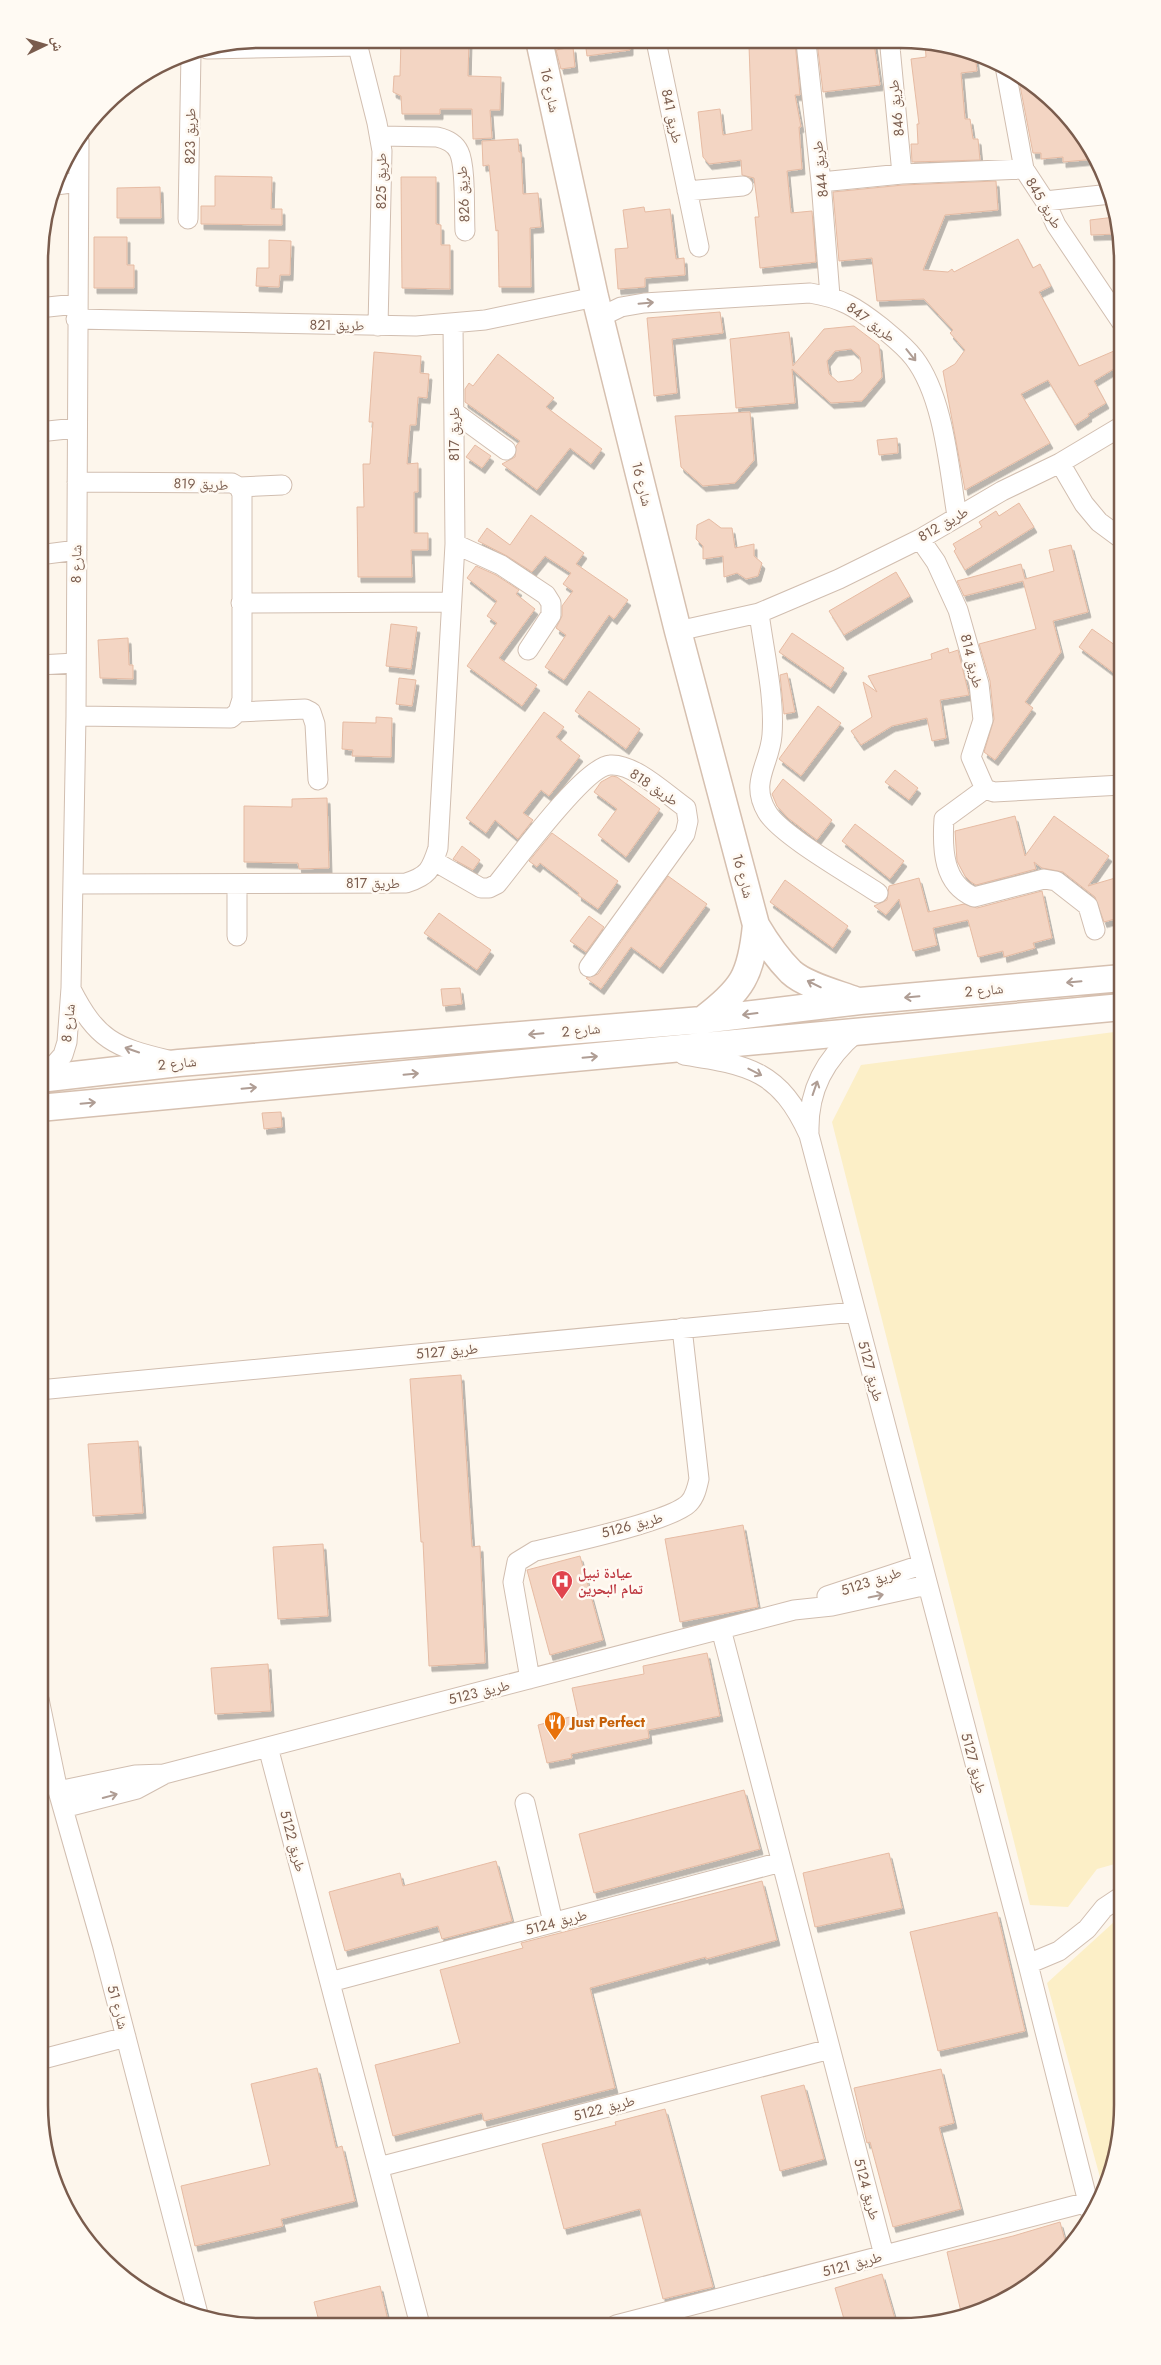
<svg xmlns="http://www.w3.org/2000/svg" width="1161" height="2365" font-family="Jost,'Noto Naskh Arabic',sans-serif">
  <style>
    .sand { fill: #fcefc7 }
    .building { fill: #f3d5c3; stroke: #e6bba3; fill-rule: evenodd; filter: url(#shadow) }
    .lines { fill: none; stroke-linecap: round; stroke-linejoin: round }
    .street-casing { stroke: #d1beb0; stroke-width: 21 }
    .secondary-casing { stroke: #d6c0b0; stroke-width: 29 }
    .street { stroke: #fff; stroke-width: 19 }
    .secondary { stroke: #fff; stroke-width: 26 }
    .oneway { stroke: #af9d94 }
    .labels { text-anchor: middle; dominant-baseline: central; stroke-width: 5; stroke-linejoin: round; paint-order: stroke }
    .street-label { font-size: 14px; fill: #7a5c4d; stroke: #fffaf3 }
    .health-label { font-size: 14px; font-weight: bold; fill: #be3a42; stroke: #fffaf3; text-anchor: start }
    .food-label { font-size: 14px; font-weight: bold; fill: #c56008; stroke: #fffaf3; text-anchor: start }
    .rim { fill: none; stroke: #7a5c4d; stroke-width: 2.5 }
  </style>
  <defs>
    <filter id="shadow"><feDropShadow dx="3" dy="5.5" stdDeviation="0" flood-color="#0004"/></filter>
  </defs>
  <rect width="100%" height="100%" fill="#fdf6ec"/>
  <path class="sand" d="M 1122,1031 L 1122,1862 L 1097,1869 L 1068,1907 L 1030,1905 L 832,1122 L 861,1065 Z
    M 1122,1919 L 1122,2119 L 1104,2192 L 1047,1983 L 1114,1922 Z"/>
  <path class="building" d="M 401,40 L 469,40 L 468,76 L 501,77 L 500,110 L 490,110 L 492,138 L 473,139 L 472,109 L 440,109 L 440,114 L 402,114 L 401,96 L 393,92 L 394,76 L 400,76 Z
    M 585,41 L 630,41 L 630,50 L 587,56 Z
    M 795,42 L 800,95 L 795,95 L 801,127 L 799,127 L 802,169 L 787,171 L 791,213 L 812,211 L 816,262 L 760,268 L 755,217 L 759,217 L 754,178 L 742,175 L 741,160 L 709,164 L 703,157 L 698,112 L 720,109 L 723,135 L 752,130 L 749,46 Z
    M 817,42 L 874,43 L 880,85 L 823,92 Z
    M 925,43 L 943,43 L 975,54 L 977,71 L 961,73 L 965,119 L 970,119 L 973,139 L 978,139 L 980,160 L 912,162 L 911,144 L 918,144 L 917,124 L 919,124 L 911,59 L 926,57 Z
    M 573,47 L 575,67 L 561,69 L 556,50 Z
    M 1018,75 L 1046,94 L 1085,137 L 1096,159 L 1063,162 L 1063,157 L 1041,159 L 1041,153 L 1033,153 Z
    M 518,139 L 519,152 L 521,152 L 523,194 L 538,193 L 541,227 L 530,228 L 531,287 L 499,287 L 498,230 L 496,231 L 489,165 L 483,166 L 482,141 Z
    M 215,176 L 272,177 L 271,209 L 282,209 L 282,225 L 201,224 L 201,206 L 215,206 Z
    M 401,177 L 436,177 L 436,224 L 441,225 L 441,245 L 450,245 L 450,289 L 402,288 Z
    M 996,181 L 998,210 L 945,215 L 923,270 L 948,272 L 952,269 L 954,272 L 1018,239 L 1033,268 L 1040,264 L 1051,286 L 1039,292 L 1079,366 L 1114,351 L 1122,364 L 1094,381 L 1106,403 L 1088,414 L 1089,416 L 1075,425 L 1048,380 L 1021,394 L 1050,443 L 965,490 L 943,371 L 955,364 L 965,350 L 950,333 L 953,330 L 924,299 L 877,301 L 872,258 L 839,261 L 833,192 L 903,185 Z
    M 160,187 L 161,218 L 117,218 L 117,188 Z
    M 644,207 L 645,212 L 670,209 L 676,259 L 684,258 L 685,275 L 645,278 L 645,287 L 618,289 L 615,249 L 628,248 L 623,210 Z
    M 1115,217 L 1118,234 L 1091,235 L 1090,220 Z
    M 94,237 L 127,237 L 127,265 L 134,265 L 134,288 L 94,288 Z
    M 269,240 L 291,241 L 290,275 L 280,275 L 279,287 L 256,286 L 257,268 L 269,268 Z
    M 720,312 L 723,333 L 672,339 L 677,393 L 654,396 L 647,318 Z
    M 854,326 L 879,345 L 882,377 L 862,401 L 831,403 L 792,369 L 795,403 L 736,408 L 730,339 L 789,332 L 793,366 L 824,329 ZM 851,349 L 860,357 L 862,372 L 853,380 L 838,382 L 829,374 L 827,361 L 835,351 Z
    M 374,352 L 421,356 L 420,373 L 429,374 L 427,398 L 418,397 L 416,425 L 410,425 L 407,464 L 418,463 L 418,492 L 414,492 L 414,533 L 428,533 L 428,550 L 411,550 L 412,577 L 358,577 L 357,507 L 364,507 L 363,464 L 370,464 L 373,422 L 369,422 Z
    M 498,354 L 554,398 L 546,407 L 602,449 L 591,464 L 570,448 L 537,490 L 502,464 L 515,457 L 516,446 L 520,441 L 465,402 L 465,389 L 469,383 L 473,386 Z
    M 750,412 L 754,460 L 735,483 L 703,486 L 681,467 L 675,416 Z
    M 897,438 L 898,453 L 879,455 L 877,440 Z
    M 475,445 L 491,456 L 482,468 L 466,457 Z
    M 1019,503 L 1034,527 L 965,570 L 954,551 L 956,549 L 953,544 L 982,527 L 979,522 L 996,511 L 999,516 Z
    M 531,515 L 584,553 L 576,564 L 628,600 L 614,619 L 609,615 L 564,680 L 545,667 L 566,635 L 556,628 L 562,616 L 562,606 L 573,591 L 563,584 L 571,573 L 545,556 L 532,572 L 507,556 L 478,541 L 487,528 L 510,545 Z
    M 709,519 L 721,528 L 732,528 L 735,548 L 754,544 L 754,556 L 762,563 L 758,576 L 746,579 L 737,573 L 724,577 L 723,556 L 703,559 L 703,546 L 696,539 L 697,525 Z
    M 1071,545 L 1088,612 L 1053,621 L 1061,652 L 1025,702 L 1033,708 L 995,760 L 984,752 L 994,719 L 990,681 L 979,644 L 1036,629 L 1023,581 L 964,596 L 957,581 L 1021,564 L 1025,579 L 1054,571 L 1049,550 Z
    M 476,566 L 496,575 L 519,590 L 516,594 L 535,609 L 499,658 L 537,685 L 522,706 L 467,666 L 497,623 L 487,616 L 497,601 L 467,578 Z
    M 896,572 L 910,596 L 844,635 L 829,611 Z
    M 391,624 L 417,627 L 411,669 L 386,666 Z
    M 1092,629 L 1122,650 L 1122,679 L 1079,647 Z
    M 792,633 L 844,668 L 831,688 L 779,652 Z
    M 128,638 L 129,665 L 133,665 L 133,679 L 100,678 L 98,640 Z
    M 948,648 L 949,653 L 958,650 L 969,695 L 940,700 L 946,738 L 932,741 L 927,718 L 892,726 L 861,745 L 851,731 L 872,717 L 863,682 L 877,692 L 868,676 L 932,659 L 931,654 Z
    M 787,673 L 795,712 L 784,714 L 780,675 Z
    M 399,678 L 416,680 L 412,706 L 396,704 Z
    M 589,691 L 640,729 L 626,749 L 575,711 Z
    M 818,706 L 841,723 L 801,776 L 779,759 Z
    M 544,712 L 564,727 L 556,737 L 580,756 L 549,796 L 541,790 L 523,813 L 533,820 L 518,839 L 495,820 L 486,833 L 466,818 Z
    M 376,717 L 392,718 L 391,757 L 352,756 L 353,750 L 342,749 L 343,722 L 376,723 Z
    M 895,770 L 918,788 L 909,800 L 885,782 Z
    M 612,776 L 617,777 L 660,809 L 626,857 L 598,835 L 617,809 L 594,792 L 601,782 Z
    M 783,779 L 832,820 L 817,840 L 788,818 L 777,806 L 772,794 Z
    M 327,798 L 329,868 L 299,869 L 298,863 L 244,862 L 244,806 L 292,807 L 292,799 Z
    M 1015,816 L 1025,856 L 1054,816 L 1109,856 L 1088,886 L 1122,876 L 1122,917 L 1104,922 L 1095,897 L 1063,872 L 1042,868 L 1034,862 L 1036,869 L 976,885 L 971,882 L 965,876 L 957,861 L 955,831 Z
    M 855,824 L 904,861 L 890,879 L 842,841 Z
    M 552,833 L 618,881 L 598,909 L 578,895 L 579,893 L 540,863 L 537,867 L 529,861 Z
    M 462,846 L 480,860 L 473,870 L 453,859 Z
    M 668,876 L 707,904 L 660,968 L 631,947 L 601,989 L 586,978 L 598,974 Z
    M 919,878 L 928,912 L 964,904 L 977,908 L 1042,891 L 1052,938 L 1033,943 L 1035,948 L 1004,957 L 1003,951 L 978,957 L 968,920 L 933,928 L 937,945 L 913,951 L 899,899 L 886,915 L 874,906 L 887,900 L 889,886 Z
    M 785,880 L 848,926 L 833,948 L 770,902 Z
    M 439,913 L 491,950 L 477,970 L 424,933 Z
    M 589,916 L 604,927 L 586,952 L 570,941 Z
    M 460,988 L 462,1004 L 443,1006 L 441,989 Z
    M 281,1112 L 282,1127 L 264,1129 L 262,1113 Z
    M 461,1375 L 472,1547 L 480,1546 L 485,1663 L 429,1666 L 423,1542 L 421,1542 L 410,1379 Z
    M 138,1441 L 143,1513 L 93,1516 L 88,1444 Z
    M 743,1525 L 758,1607 L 680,1622 L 665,1539 Z
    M 323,1544 L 328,1616 L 278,1619 L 273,1547 Z
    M 580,1556 L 603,1640 L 550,1655 L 527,1570 Z
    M 707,1653 L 720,1716 L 648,1730 L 649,1738 L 571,1754 L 572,1758 L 547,1763 L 538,1725 L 578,1715 L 572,1688 L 644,1674 L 643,1666 Z
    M 268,1664 L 271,1711 L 215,1714 L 211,1668 Z
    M 744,1790 L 760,1849 L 594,1893 L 579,1834 Z
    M 889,1853 L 902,1908 L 815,1927 L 803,1873 Z
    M 496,1861 L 512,1921 L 442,1939 L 438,1926 L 345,1951 L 329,1892 L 400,1873 L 403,1886 Z
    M 762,1881 L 777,1940 L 706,1959 L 706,1957 L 590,1988 L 615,2088 L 484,2121 L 482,2113 L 393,2136 L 375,2065 L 460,2043 L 440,1970 L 523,1948 L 521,1943 Z
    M 997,1912 L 1025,2031 L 938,2051 L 910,1932 Z
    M 317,2068 L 336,2148 L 342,2146 L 355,2201 L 281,2219 L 283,2226 L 195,2246 L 181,2186 L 270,2165 L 251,2084 Z
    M 941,2069 L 954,2123 L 939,2127 L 961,2209 L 893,2227 L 870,2142 L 867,2143 L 854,2088 Z
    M 804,2085 L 824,2159 L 780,2171 L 761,2096 Z
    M 665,2109 L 713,2287 L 663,2299 L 640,2209 L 564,2229 L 542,2144 L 616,2125 L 615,2122 Z
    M 1060,2222 L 1067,2248 L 1024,2289 L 971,2315 L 962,2316 L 947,2252 L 1013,2236 Z
    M 882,2274 L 897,2326 L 846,2326 L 835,2288 Z
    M 380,2286 L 389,2325 L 320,2325 L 314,2302 Z"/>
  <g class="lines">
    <g class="street-casing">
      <path id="street" d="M 356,39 L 377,123 L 382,151 L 378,326
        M 656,41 L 699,247
        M 806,42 L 821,182 L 830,296
        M 893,43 L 890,47 L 902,174
        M 207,49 L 357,46
        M 1005,66 L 1024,169 L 1045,201 L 1056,225 L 1122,323
        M 380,136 L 437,137 C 446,139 455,143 459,152 C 466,166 464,213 465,231
        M 821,182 L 902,174 L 1024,169
        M 56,185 L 78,182
        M 687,191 L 743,186
        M 1045,201 L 1111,194
        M 188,219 L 191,53
        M 39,308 L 76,304
        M 600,317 L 621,307 L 644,303 L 810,293 C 841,298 856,307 881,327 C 893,337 905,346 914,358 C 944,397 949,469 957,516
        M 76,319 L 416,326 L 485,320 L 595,297
        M 454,412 L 506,450
        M 39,432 L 76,428
        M 1060,463 L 1084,504 L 1099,522 L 1122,539
        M 239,487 L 282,485
        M 920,539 L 936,562 L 958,610 L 979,684 L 983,720 L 971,757 L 985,789
        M 455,544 L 501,565 L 546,595 L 551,603 L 551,615 L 528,650
        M 39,555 L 77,550
        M 241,603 L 451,602
        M 759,613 C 764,652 775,697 772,735 C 770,764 749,782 767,812 C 780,835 853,876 878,893
        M 678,631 L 759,613 L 839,579 L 920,539 L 1002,491 L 1060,463 L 1122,426
        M 39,665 L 75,663
        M 238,712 L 305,709 L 311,712 L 315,724 L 318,780
        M 76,716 L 231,718 L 238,712 L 242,699 L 242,494 L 239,487 L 232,483 L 77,482
        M 985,789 L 944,819 C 942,849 943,884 974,897 L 1044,879 L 1056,881 L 1088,906 L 1095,930
        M 985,789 L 994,792 L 1122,785
        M 434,861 L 481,888 L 489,888 L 497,884 C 515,862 585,766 610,765 C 634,763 666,794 686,808 L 688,821 L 685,834 L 589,967
        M 74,884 L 406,883 C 428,876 431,870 438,848 L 455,544 L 453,324
        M 237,936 L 237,884
        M 71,989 C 97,1040 114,1047 168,1060
        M 684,1055 C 750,1065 780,1071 809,1135 L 1028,1964 L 1091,2214
        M 42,1079 L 63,1055 L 67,1042 L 71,988 L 76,716 L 79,140
        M 809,1132 C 808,1090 825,1059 857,1032
        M 39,1390 L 855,1312
        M 827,1596 L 921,1565
        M 721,1629 L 884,2255
        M 530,1679 L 513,1582 L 517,1562 L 535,1551 C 565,1544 672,1521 689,1503 C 695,1497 697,1488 699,1479 L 682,1328
        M 39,1699 L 58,1791 L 103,1949 L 198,2314
        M 268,1747 L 420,2325
        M 58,1791 L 135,1775 L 164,1774 L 794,1610 L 832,1606 L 927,1585
        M 525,1803 L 553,1922
        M 63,1808 L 137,1789 L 163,1775
        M 1028,1964 L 1059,1951 L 1087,1929 L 1104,1908 L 1122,1896
        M 330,1982 L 781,1862
        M 39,2060 L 126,2037
        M 379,2167 L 830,2049
        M 616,2325 L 1088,2202"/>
    </g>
    <g class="secondary-casing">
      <path id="secondary" d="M 539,40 L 595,297 L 678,631 L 756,925 C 766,942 777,958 791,972 C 805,985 836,993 855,1000
        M 702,1020 C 743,989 751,976 756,925
        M 39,1079 L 179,1063 L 702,1020 L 860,1001 L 1122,978
        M 39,1108 L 1122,1007"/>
    </g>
    <use href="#street" class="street"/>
    <use href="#secondary" class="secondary"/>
  </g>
  <defs><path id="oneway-shaft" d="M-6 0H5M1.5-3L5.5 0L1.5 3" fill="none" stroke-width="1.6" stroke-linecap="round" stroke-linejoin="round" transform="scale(1.25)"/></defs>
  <g class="oneway">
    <use href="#oneway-shaft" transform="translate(646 303) rotate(-5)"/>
    <use href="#oneway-shaft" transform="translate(911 355) rotate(51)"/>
    <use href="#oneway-shaft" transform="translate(1074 982) rotate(175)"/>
    <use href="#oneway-shaft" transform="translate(814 984) rotate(-154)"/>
    <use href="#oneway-shaft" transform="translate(912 997) rotate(175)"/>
    <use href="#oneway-shaft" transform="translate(750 1014) rotate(173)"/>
    <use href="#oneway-shaft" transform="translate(536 1034) rotate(175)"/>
    <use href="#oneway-shaft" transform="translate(132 1050) rotate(-161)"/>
    <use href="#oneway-shaft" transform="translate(590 1057) rotate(-5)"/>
    <use href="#oneway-shaft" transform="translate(755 1072) rotate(27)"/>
    <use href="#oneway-shaft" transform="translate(411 1074) rotate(-5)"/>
    <use href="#oneway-shaft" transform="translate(249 1088) rotate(-5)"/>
    <use href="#oneway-shaft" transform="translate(815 1088) rotate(-71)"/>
    <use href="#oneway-shaft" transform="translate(88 1103) rotate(-5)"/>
    <use href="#oneway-shaft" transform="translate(876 1596) rotate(-12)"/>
    <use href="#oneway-shaft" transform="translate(110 1796) rotate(-15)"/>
  </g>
  <defs>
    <g id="hospital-pin" transform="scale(1.125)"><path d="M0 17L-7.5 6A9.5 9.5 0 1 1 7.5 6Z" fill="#e0444e" stroke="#fffaf3"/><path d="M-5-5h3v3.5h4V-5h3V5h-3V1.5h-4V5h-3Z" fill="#fff"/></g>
    <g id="restaurant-pin" transform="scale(1.125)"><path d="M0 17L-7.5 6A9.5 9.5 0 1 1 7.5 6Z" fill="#e8710a" stroke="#fffaf3"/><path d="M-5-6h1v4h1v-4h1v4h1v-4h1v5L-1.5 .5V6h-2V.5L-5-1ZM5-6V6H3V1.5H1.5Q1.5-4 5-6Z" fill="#fff"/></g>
  </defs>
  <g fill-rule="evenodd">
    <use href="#hospital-pin" x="562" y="1581"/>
    <use href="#restaurant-pin" x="555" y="1722"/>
  </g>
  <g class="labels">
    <g class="street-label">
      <text transform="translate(550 90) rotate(78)">شارع 16</text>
      <text transform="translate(896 108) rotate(-96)">طريق 846</text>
      <text transform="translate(672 116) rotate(78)">طريق 841</text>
      <text transform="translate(190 136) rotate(-89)">طريق 823</text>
      <text transform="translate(820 169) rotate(-96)">طريق 844</text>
      <text transform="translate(381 181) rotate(-90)">طريق 825</text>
      <text transform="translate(463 194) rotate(-93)">طريق 826</text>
      <text transform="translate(1044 203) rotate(59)">طريق 845</text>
      <text transform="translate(871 322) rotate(37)">طريق 847</text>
      <text transform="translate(337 325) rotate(1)">طريق 821</text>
      <text transform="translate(454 434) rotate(-90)">طريق 817</text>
      <text transform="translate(201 484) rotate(2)">طريق 819</text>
      <text transform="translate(642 484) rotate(76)">شارع 16</text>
      <text transform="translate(943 524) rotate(-30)">طريق 812</text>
      <text transform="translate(76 564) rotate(-89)">شارع 8</text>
      <text transform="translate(972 661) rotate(76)">طريق 814</text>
      <text transform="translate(654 787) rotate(34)">طريق 818</text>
      <text transform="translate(743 876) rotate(75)">شارع 16</text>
      <text x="373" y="883">طريق 817</text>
      <text transform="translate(984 990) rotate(-5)">شارع 2</text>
      <text transform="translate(68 1023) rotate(-84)">شارع 8</text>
      <text transform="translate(581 1030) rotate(-5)">شارع 2</text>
      <text transform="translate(177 1063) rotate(-6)">شارع 2</text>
      <text transform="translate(447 1351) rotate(-5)">طريق 5127</text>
      <text transform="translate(871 1371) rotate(75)">طريق 5127</text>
      <text transform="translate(632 1525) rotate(-15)">طريق 5126</text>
      <text transform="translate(871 1581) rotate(-18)">طريق 5123</text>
      <text transform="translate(479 1692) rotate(-14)">طريق 5123</text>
      <text transform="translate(974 1763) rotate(75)">طريق 5127</text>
      <text transform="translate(293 1841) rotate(75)">طريق 5122</text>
      <text transform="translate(556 1922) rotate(-15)">طريق 5124</text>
      <text transform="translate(118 2007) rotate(75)">شارع 51</text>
      <text transform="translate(604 2108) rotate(-15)">طريق 5122</text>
      <text transform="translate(867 2189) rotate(75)">طريق 5124</text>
      <text transform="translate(852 2264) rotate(-15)">طريق 5121</text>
    </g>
    <g class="health-label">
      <text x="578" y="1573">عيادة نبيل<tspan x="578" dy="16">تمام البحرين</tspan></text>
    </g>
    <g class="food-label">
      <text x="571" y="1722">Just Perfect</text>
    </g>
  </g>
  <path d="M0 0H1161V2365H0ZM261 48H901A213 213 0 0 1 1114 261V2105A213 213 0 0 1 901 2318H261A213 213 0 0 1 48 2105V261A213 213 0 0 1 261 48Z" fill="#fffaf3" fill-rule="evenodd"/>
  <path class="rim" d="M261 48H901A213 213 0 0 1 1114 261V2105A213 213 0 0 1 901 2318H261A213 213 0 0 1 48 2105V261A213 213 0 0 1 261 48Z"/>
  <g transform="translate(45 45) rotate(85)" stroke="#fffaf3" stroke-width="4" paint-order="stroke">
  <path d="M0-4L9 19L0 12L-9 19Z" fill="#7a5c4d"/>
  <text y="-8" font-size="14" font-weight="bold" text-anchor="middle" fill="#7a5c4d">ش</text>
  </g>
</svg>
